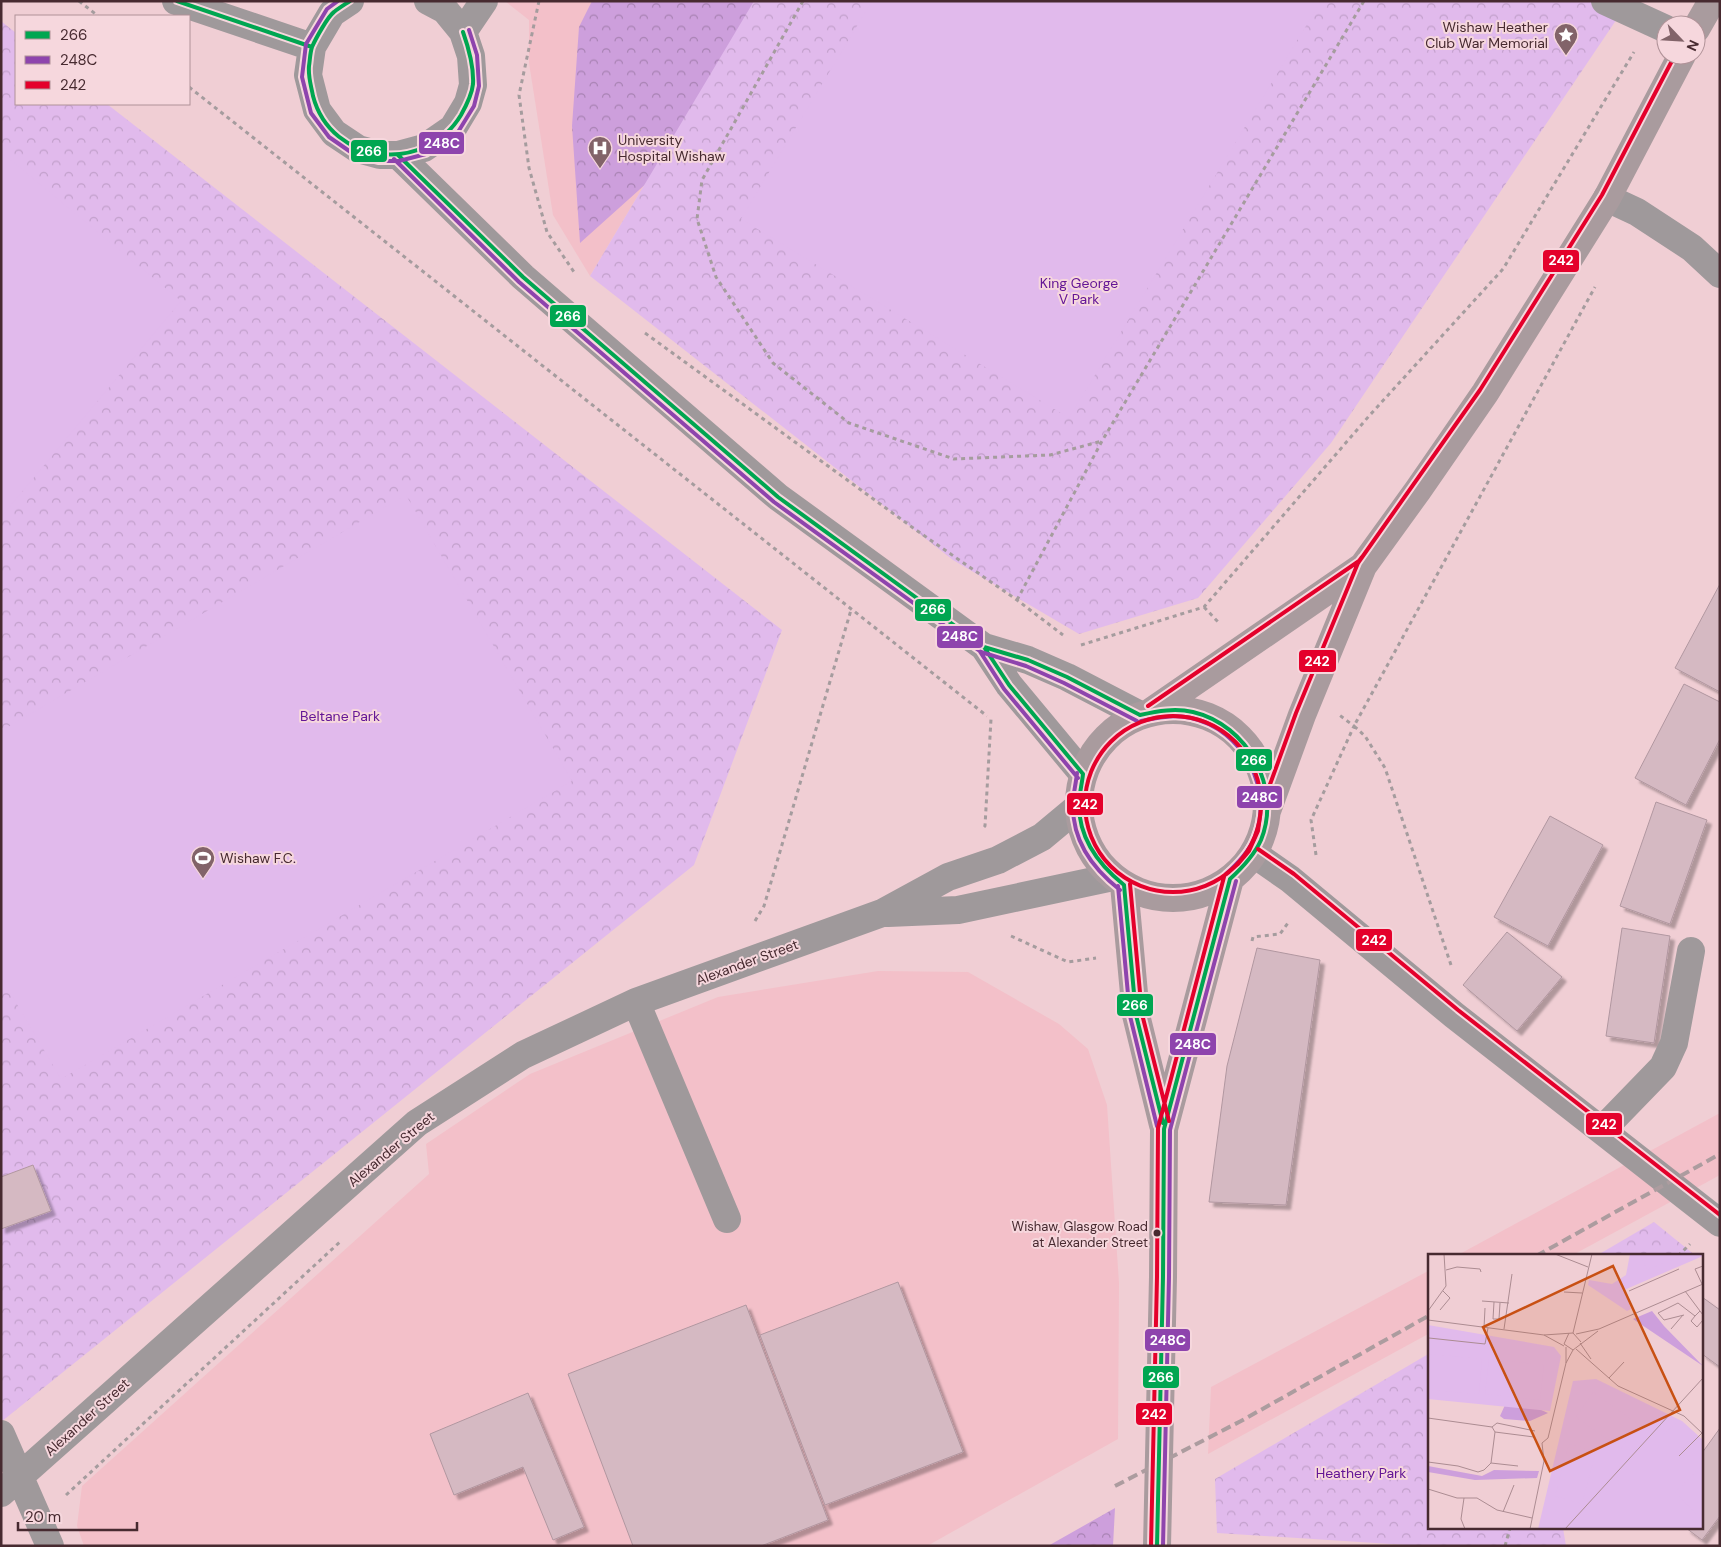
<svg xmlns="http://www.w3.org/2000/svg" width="1721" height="1547" font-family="'DM Sans',sans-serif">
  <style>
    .built { fill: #f3c0c9 }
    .forest { fill: url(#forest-crowns) }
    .park { fill: url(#park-crowns) }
    .pitch { fill: #e1baec }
    .building { fill: #d5b9c2; stroke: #b197a0; filter: url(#shadow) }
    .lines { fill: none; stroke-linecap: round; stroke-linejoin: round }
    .path { stroke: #a59c9e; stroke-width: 3; stroke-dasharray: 4 4; stroke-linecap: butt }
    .minor { stroke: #9f999b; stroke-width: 28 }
    .major { stroke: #a99b9e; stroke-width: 28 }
    .rail { stroke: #ac9c9f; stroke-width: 4; stroke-dasharray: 10 5; stroke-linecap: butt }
    .bus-1-casing { stroke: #f6d7dd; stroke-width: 8 }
    .bus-2-casing { stroke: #f6d7dd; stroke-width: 8 }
    .bus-3-casing { stroke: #f6d7dd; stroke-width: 8 }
    .bus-1 { stroke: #00a651; stroke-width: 4 }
    .bus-2 { stroke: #8e44ad; stroke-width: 4 }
    .bus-3 { stroke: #e4002b; stroke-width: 4 }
    .bus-dot { fill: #472a30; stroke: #f6d7dd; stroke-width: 2 }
    .labels { text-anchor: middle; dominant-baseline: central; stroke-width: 4; stroke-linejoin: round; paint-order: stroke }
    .bus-label { font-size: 13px; fill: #472a30; stroke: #f6d7dd; text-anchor: end }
    .poi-label { font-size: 14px; fill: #472a30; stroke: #f6d7dd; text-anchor: start }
    .park-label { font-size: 14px; fill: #641696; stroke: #f6d7dd }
    .street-label { font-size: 14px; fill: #472a30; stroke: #f6d7dd }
    .inset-road { fill: none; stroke: #ac8c92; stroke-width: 1 }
    .view { fill: #c85013; fill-opacity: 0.15; stroke: #c85013; stroke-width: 2.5 }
    .inset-edge { fill: none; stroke: #472a30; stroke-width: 2.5 }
    .line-badge { stroke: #f6d7dd; stroke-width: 2 }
    .badge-label { font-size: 14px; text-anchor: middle; font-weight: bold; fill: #fff }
  </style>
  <defs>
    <pattern id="forest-crowns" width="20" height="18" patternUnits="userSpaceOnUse" patternTransform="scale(1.25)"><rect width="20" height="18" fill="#cd9fdc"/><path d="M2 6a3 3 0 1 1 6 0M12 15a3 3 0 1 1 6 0" fill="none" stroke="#a882b3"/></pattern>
    <pattern id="park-crowns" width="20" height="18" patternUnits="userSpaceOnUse" patternTransform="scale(1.25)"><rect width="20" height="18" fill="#e1baec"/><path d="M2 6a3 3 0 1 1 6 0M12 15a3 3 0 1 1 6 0" fill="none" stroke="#c2a0cb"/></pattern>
    <filter id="shadow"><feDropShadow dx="4.5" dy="4.5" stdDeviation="1" flood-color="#0004"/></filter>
  </defs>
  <rect width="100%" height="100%" fill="#f0ced4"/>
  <path class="built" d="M 505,1 L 754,1 L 590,276 L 553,215 L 529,63 L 529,20 Z
    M 878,971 L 968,972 L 1059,1024 L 1088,1049 L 1107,1105 L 1119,1283 L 1118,1439 L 927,1546 L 84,1546 L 77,1526 L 82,1486 L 429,1174 L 426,1144 L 530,1074 L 718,997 Z
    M 1720,1113 L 1720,1175 L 1571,1256 L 1456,1256 Z
    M 1430,1270 L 1430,1333 L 1208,1454 L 1211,1387 Z"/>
  <path class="forest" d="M 592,1 L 765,1 L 658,173 L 580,243 L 572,126 L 579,27 Z
    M 1115,1508 L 1113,1546 L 1048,1546 Z"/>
  <path class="park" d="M 754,1 L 1629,1 L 1331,443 L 1198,598 L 1079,634 L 953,560 L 590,276 Z
    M 1,21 L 16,33 L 16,104 L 107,104 L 782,630 L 694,865 L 1,1422 Z
    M 1654,1222 L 1696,1256 L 1596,1256 Z
    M 1430,1353 L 1430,1528 L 1563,1528 L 1566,1546 L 1422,1546 L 1217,1533 L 1215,1479 Z"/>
  <path class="pitch" d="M 872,1 L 1321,1 L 1069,418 L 741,219 Z
    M 1,152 L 181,301 L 1,517 Z
    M 406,495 L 572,781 L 61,1079 L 1,977 L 1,731 Z"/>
  <path class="building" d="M 1720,584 L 1720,692 L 1675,668 Z
    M 1684,684 L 1720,702 L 1720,739 L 1686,805 L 1635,778 Z
    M 1656,802 L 1707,820 L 1670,924 L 1620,906 Z
    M 1550,816 L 1603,845 L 1548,946 L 1494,917 Z
    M 1622,928 L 1670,936 L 1654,1043 L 1606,1036 Z
    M 1507,932 L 1562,977 L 1517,1031 L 1463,985 Z
    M 1257,948 L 1320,960 L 1286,1205 L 1209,1202 L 1227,1066 Z
    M 33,1165 L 51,1211 L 1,1229 L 1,1177 Z
    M 898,1282 L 963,1452 L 825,1505 L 760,1335 Z
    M 1702,1297 L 1720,1310 L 1720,1367 L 1702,1354 Z
    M 746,1305 L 828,1520 L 761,1546 L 633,1546 L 568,1374 Z
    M 528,1393 L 584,1527 L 553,1540 L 523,1467 L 454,1495 L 430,1434 Z
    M 1720,1428 L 1720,1516 L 1702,1540 L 1686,1528 L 1702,1528 L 1702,1453 Z"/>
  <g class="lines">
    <path class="path" d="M 79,1 L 98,16
      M 539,1 L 519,95 L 529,168 L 547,232 L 574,272
      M 803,1 L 702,180 L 697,219 L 716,277 L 773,363 L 849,423 L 954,459 L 1050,455 L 1102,441
      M 189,87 L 987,716
      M 645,333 L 916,530 L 1017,600 L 1063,635
      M 1017,600 L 1102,441 L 1364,1
      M 1204,607 L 1219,623
      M 1081,645 L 1204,607 L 1369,416 L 1503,269 L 1634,52
      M 984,827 L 985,826 L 991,719
      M 1316,855 L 1311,820 L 1354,726 L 1338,714
      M 755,921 L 764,906 L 851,610
      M 1011,936 L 1068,962 L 1096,958
      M 1252,941 L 1253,937 L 1280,934 L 1288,923
      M 1451,965 L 1385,768 L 1365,736 L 1354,726 L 1595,287
      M 1678,1256 L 1690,1244
      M 66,1495 L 342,1240
      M 1505,1546 L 1510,1528"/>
    <path class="minor" d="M 176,1 L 312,47
      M 350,1 L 332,13 L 312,47 L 308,75 L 317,110 L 334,133 L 358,149 L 380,155 L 398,155 L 424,148 L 453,128 L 468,103 L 473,85 L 471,56 L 463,32 L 445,10 L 428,1
      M 1605,1 L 1666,29
      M 463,32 L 484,1
      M 398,155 L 523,277 L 778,497 L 984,647 L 1028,660 L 1067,677 L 1140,715
      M 1607,198 L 1637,212 L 1692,248 L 1720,274
      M 984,647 L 1009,685 L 1083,774
      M 1254,854 L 1290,879 L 1454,1015 L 1720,1223
      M 888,913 L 958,910 L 1113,877
      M 636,1002 L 727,1219
      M 1602,1130 L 1663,1067 L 1674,1043 L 1691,951
      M 1,1434 L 50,1546
      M 1,1493 L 417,1123 L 523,1055 L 636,1002 L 882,913 L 948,877 L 998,860 L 1042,837 L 1078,807"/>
    <path class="major" d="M 1696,29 L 1712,1
      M1079 804a94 94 0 1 1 188 0a94 94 0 1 1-188 0Z
      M 1152,711 L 1363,566
      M 1267,811 L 1302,715 L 1363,566 L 1418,490 L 1485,393 L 1607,198 L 1682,55
      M 1124,885 L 1136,1015 L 1163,1125
      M 1157,1546 L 1163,1277 L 1164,1129 L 1230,879"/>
    <path class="rail" d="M 1536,1256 L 1720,1154
      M 1115,1486 L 1241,1421 L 1430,1315"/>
    <g class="bus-1-casing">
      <path id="bus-1" d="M 177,1 L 312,47
        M 350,1 C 344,5 339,8 334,12 C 328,16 315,40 312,47 C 310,53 310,60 309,66 C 308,77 311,85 313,96 C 331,165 425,175 461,115 C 466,106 472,95 473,84 C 474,66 469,49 463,32
        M 398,155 L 523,277 L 778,497 L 984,647 L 1028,660 L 1067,677 L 1140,715
        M 977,642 L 984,647 L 1009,685 L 1083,774
        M 1140,715 C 1158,711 1175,708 1193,712 C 1248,725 1282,788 1261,840 C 1254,856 1242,868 1230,879
        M 1083,774 C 1082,784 1079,795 1079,805 C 1079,839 1099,865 1124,885
        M 1124,885 L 1136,1015 L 1163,1123
        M 1157,1546 L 1163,1277 L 1164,1129 L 1230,879"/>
    </g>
    <g class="bus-2-casing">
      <path id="bus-2" d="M 338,1 L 327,9 L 306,44 L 302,77 L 311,113 L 329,137 L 355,155 L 379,161 L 399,161 L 426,154 L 458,132 L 474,106 L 479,86 L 477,55 L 469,30
        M 394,159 L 519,282 L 774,502 L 981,652 L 1026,666 L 1064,683 L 1137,721
        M 979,650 L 1004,689 L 1078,778
        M 1141,721 C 1158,718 1174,714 1191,718 C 1243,729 1275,790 1254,839 C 1248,853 1237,864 1226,874
        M 1077,773 C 1076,784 1073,794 1073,804 C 1072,840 1093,869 1120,890
        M 1118,886 L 1130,1016 L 1157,1126
        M 1163,1546 L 1169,1277 L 1170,1130 L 1236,881"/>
    </g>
    <g class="bus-3-casing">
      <path id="bus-3" d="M 1148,706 L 1359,561 L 1362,557
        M1085 804a88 88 0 1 1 176 0a88 88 0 1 1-176 0Z
        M 1258,849 L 1294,874 L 1458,1010 L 1720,1215
        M 1226,874 L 1238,864 L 1249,851 L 1258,831 L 1261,809 L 1296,713 L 1358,563 L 1480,390 L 1602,195 L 1675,55
        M 1130,884 L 1142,1014 L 1169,1121
        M 1151,1546 L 1157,1277 L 1158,1128 L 1224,877"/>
    </g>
    <use href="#bus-1" class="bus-1"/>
    <use href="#bus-2" class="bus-2"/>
    <use href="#bus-3" class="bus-3"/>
  </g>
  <defs>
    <g id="sight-pin" transform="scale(1.25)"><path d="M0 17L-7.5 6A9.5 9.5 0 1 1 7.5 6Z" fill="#826369" stroke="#f6d7dd"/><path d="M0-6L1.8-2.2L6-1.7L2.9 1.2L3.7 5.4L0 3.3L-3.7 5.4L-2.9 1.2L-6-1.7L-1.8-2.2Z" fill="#fff"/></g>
    <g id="hospital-pin" transform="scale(1.25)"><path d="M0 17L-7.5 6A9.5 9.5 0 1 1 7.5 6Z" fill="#826369" stroke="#f6d7dd"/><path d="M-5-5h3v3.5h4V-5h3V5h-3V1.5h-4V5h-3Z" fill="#fff"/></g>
    <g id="stadium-pin" transform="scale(1.25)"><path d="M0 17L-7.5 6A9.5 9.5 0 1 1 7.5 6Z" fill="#826369" stroke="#f6d7dd"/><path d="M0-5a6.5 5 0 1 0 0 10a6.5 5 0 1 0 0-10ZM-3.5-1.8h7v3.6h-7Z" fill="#fff"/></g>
  </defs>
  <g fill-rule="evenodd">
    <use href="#sight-pin" x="1566" y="35"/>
    <use href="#hospital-pin" x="600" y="148"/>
    <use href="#stadium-pin" x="203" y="858"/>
  </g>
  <circle class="bus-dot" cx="1157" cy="1233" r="4.5"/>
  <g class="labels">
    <g class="bus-label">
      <text x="1148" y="1226">Wishaw, Glasgow Road<tspan x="1148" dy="16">at Alexander Street</tspan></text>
    </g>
    <g class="poi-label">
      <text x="1548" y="27" text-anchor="end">Wishaw Heather<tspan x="1548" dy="16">Club War Memorial</tspan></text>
      <text x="618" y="140">University<tspan x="618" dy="16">Hospital Wishaw</tspan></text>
      <text x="220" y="858">Wishaw F.C.</text>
    </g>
    <g class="park-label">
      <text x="1079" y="283">King George<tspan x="1079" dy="16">V Park</tspan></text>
      <text x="340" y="716">Beltane Park</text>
      <text x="1361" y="1473">Heathery Park</text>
    </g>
    <g class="street-label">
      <text transform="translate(747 962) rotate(-20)">Alexander Street</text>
      <text transform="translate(391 1149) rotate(-40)">Alexander Street</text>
      <text transform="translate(87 1417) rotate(-42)">Alexander Street</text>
    </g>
  </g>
  <g transform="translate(1428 1254)">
    <rect width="275" height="275" fill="#f0ced4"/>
    <path d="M 224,57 L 236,72 L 275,112 L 205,65 ZM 77,151 L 111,155 L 120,159 L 102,167 L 76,165 L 72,162 ZM 0,212 L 54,222 L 66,216 L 111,217 L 109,224 L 47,226 L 0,218 Z" fill="#cd9fdc"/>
    <path d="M 202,0 L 275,0 L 275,2 L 196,36 L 203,55 L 199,57 L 160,31 L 161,26 L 184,30 L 198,21 ZM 0,71 L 126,93 L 133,102 L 122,157 L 0,145 ZM 168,125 L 254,167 L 275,186 L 275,275 L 110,275 L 145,127 Z" fill="#e1baec"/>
    <path d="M 212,0 L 258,0 L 219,16 ZM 2,100 L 54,105 L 51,140 L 0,136 ZM 61,105 L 116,111 L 112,146 L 57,140 ZM 165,138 L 210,170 L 193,195 L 148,163 ZM 249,168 L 264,183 L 250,198 L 234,182 ZM 141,190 L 168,197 L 154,250 L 127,242 ZM 275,211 L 275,261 L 272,264 L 247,238 Z" fill="#e1baec"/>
    <path class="inset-road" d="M 127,0 L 160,13M 18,16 L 29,13 L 52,15 L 53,18M 274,30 L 267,15 L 275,12M 201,37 L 251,15M 257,37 L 275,61M 136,38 L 154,39M 54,47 L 81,49M 66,48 L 65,65 L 71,65 L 72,49M 12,56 L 22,44 L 15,37M 0,57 L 18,32 L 16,0M 256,61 L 236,66 L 230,59 L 250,49 L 267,62 L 272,57M 267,62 L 263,67 L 269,73 L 275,66M 0,66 L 116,81 L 145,79 L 153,88M 56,74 L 57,54M 76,75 L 84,20M 243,75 L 255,61M 141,79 L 136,90 L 145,96 L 170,77M 145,79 L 164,0M 148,80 L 171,75 L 275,30M 116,81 L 136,92M 1,84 L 57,90 L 60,74M 152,89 L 163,105M 138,93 L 138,109M 148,95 L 190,132 L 256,162 L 275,180M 181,124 L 196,108M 0,164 L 64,173M 64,173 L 69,169 L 107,177M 64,173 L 67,178 L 106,183M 114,189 L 120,184 L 138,109 L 145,96M 251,202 L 274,179M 0,208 L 30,212 L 50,218 L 56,216 L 63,209 L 67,178M 63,209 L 90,212M 0,235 L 29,244 L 49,244 L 69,256 L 104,264M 36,244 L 33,265 L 37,275M 75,258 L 86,231M 102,275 L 116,207 L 114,189M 137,275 L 275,124"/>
    <path class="view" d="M 185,12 L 252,156 L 122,217 L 55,73 Z"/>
    <rect width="275" height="275" class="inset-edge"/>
  </g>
  <g class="line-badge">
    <rect x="418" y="131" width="47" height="24" rx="5" fill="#8e44ad"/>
    <rect x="350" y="139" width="38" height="24" rx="5" fill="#00a651"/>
    <rect x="1542" y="249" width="38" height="24" rx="5" fill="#e4002b"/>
    <rect x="549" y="304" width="38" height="24" rx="5" fill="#00a651"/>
    <rect x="914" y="598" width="38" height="24" rx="5" fill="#00a651"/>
    <rect x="936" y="625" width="48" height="24" rx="5" fill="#8e44ad"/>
    <rect x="1298" y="649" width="39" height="24" rx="5" fill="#e4002b"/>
    <rect x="1235" y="748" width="38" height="24" rx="5" fill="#00a651"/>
    <rect x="1236" y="785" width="47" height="24" rx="5" fill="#8e44ad"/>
    <rect x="1066" y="792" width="38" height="24" rx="5" fill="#e4002b"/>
    <rect x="1355" y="928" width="38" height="24" rx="5" fill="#e4002b"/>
    <rect x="1116" y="993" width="38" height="24" rx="5" fill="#00a651"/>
    <rect x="1169" y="1032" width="48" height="24" rx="5" fill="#8e44ad"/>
    <rect x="1585" y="1112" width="38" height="24" rx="5" fill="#e4002b"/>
    <rect x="1144" y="1328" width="47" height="24" rx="5" fill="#8e44ad"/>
    <rect x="1142" y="1365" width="38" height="24" rx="5" fill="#00a651"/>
    <rect x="1135" y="1402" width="38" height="24" rx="5" fill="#e4002b"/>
  </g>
  <g class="badge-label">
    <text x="442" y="148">248C</text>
    <text x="369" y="156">266</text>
    <text x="1561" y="265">242</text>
    <text x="568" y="321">266</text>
    <text x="933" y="614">266</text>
    <text x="960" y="641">248C</text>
    <text x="1317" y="666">242</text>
    <text x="1254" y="765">266</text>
    <text x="1260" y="802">248C</text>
    <text x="1085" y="809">242</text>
    <text x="1374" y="945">242</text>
    <text x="1135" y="1010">266</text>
    <text x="1193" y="1049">248C</text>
    <text x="1604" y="1129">242</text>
    <text x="1168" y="1345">248C</text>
    <text x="1161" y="1382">266</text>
    <text x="1154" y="1419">242</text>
  </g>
  <rect width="1721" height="1547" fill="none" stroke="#472a30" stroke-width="5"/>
  <rect x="15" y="15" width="175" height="90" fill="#f6d7dd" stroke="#b09298"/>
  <rect x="25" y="31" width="25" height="8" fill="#00a651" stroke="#b09298"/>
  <text x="60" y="40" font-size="15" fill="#472a30">266</text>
  <rect x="25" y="56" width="25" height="8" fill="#8e44ad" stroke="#b09298"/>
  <text x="60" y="65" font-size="15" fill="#472a30">248C</text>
  <rect x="25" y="81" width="25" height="8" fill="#e4002b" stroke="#b09298"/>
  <text x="60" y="90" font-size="15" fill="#472a30">242</text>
  <g transform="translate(1681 40) rotate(115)"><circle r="24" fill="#f6d7dd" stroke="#b09298"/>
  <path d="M0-4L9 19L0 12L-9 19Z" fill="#826369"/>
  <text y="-8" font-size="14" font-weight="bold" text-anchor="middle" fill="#472a30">N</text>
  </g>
  <path d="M18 1522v8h119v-8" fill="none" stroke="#472a30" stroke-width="2.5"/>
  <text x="25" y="1522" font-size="15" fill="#472a30" stroke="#f6d7dd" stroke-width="4" paint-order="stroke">20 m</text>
</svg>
